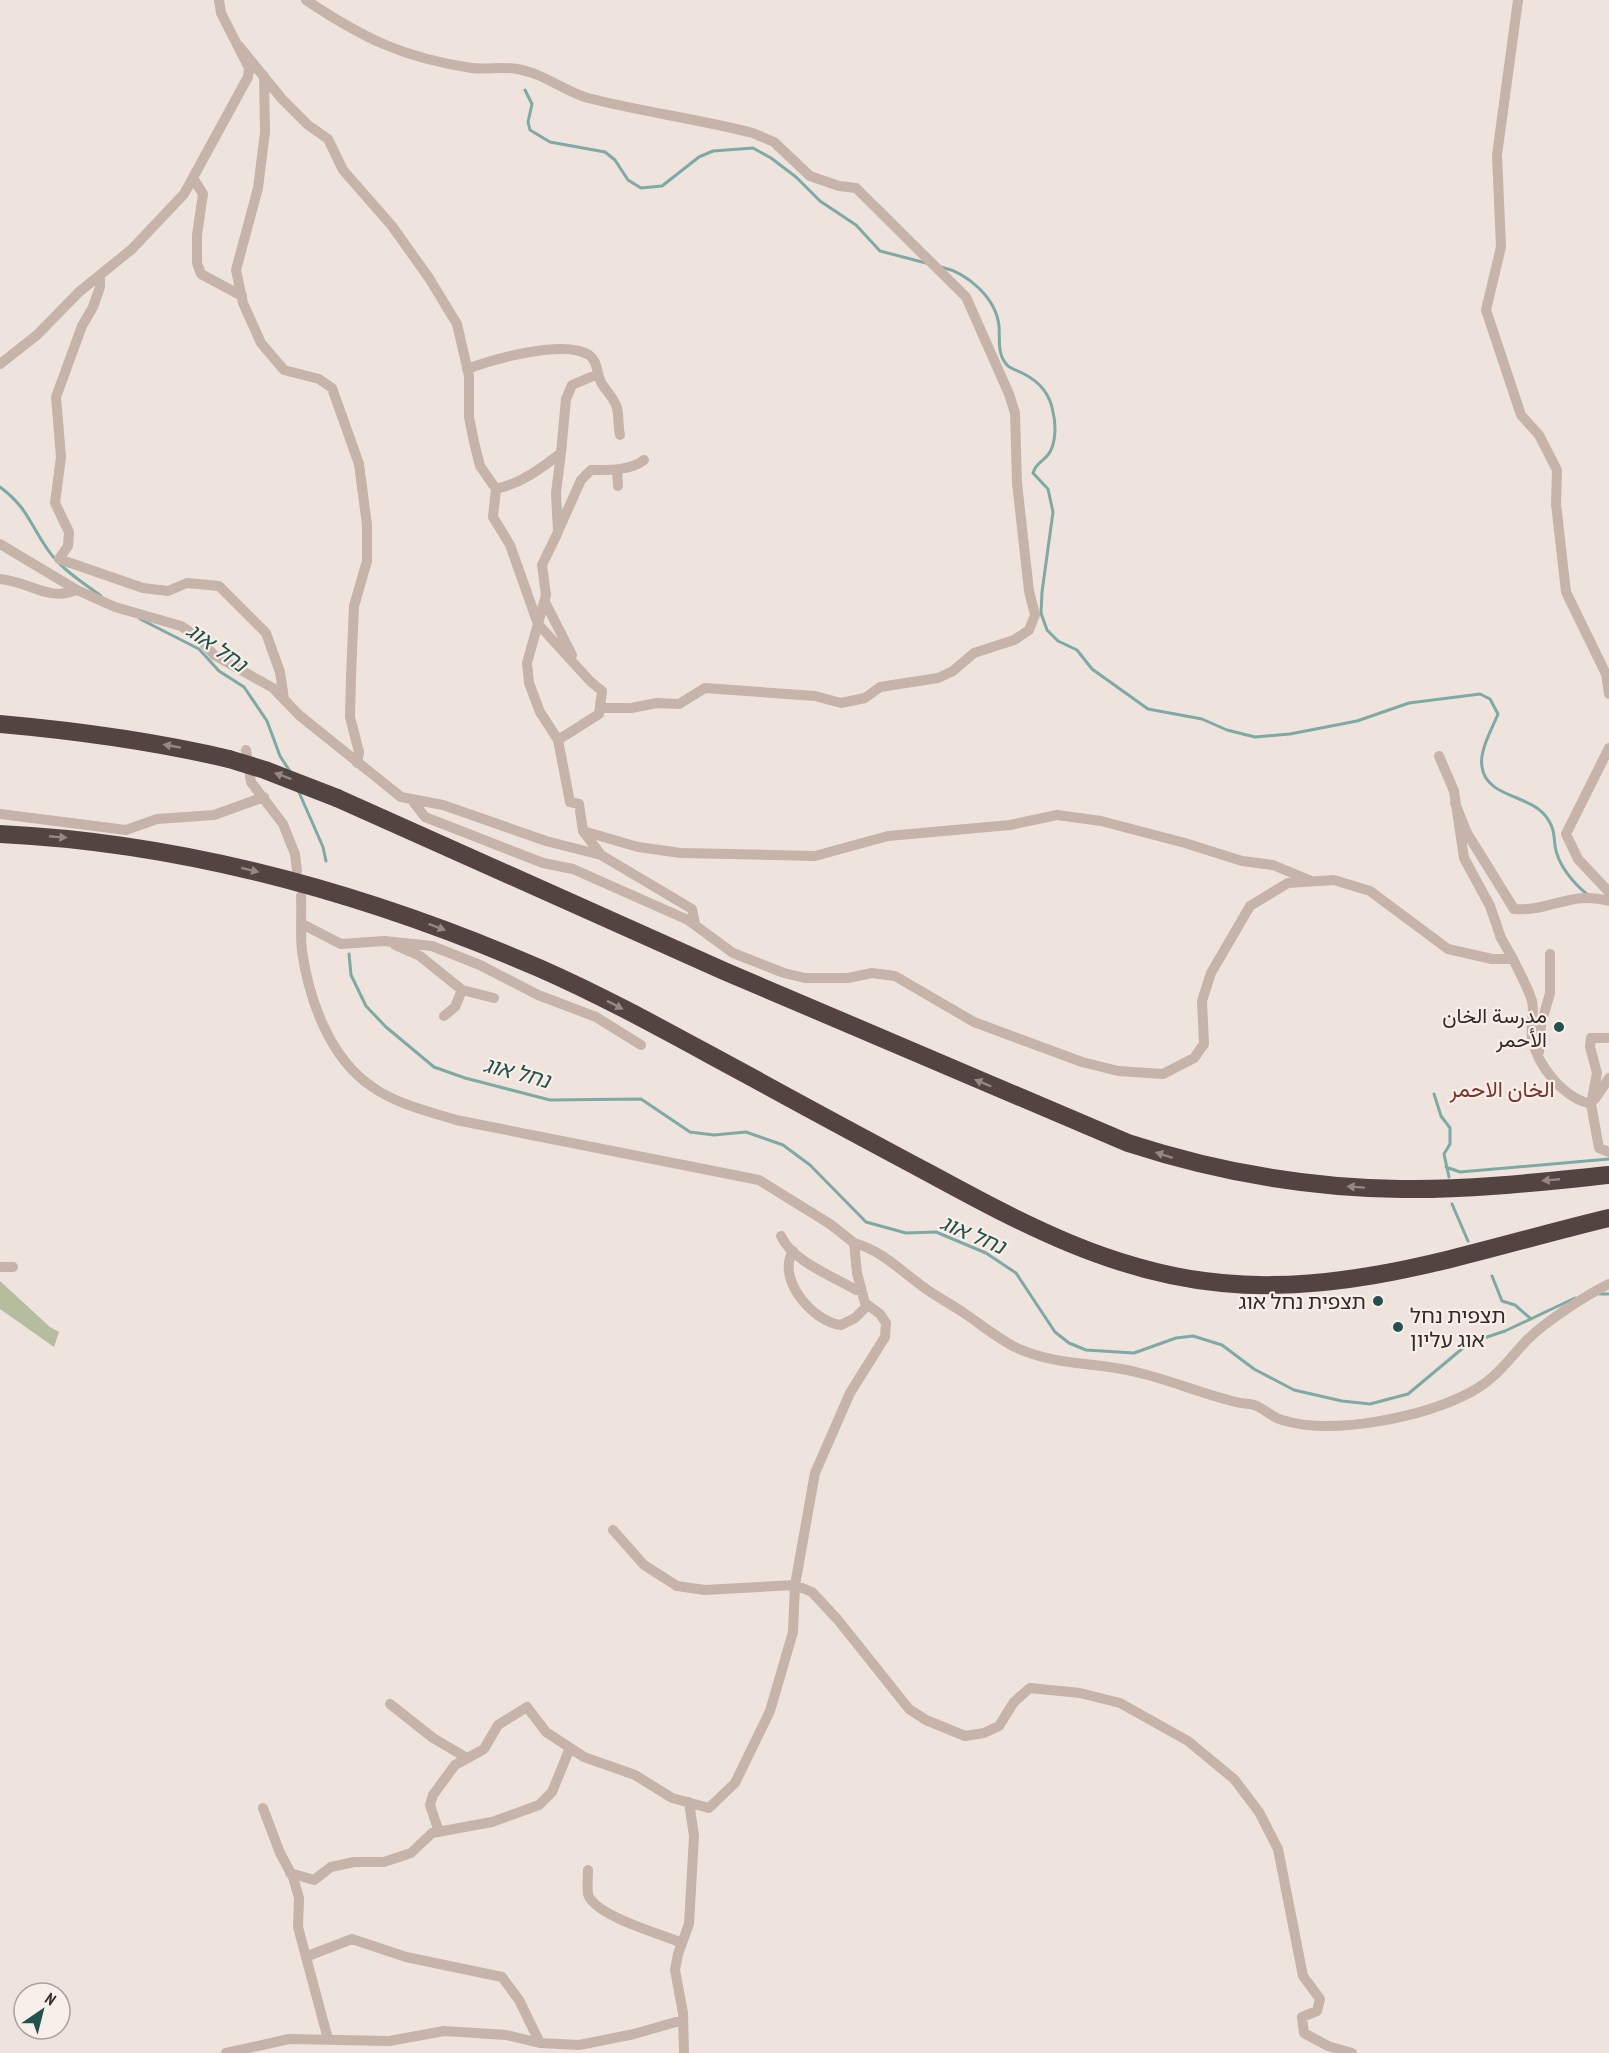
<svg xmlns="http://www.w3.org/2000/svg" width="1609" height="2053" font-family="'PT Sans Narrow',Vazirmatn,'Noto Sans Hebrew',sans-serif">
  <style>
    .green { fill: #b6bc9e }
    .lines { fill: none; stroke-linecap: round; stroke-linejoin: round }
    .stream { stroke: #7fa9a5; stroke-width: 3 }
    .street { stroke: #c6b3aa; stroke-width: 10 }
    .highway { stroke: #544441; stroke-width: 18 }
    .highway-bridge { stroke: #544441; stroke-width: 18 }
    .oneway { fill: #958884 }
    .poi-dot { fill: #23514e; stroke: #f7efe8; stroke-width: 2 }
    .labels { text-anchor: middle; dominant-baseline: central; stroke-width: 4.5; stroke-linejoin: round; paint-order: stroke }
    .poi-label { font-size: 21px; fill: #342b29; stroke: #f7efe8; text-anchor: end }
    .water-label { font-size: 22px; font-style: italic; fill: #23514e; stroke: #f7efe8 }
    .neighbourhood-label { font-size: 22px; fill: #7a342b; stroke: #f7efe8 }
  </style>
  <rect width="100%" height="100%" fill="#efe4dd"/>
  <path class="green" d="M 0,1281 L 50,1327 L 59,1332 L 54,1347 L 0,1309 Z"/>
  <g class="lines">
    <path class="stream" d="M 525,90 L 532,104 L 528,122 L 530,130 L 550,142 L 605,152 L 615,160 L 628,180 L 641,188 L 662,186 L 699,157 L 713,151 L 753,148 L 771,158 L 796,177 L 820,201 L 856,225 L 880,251 L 926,263
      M 941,267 C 968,273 996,298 999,326 C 1000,340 997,354 1007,365 C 1011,369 1019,371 1024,374 C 1040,382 1050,394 1053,412 C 1056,424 1056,441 1050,452 C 1045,461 1036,462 1033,473 L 1048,489 L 1053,512 L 1042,592 L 1041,613 L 1047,630 L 1058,641 L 1077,650 L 1092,669 L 1148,709 L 1202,719 L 1227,730 L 1255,737 L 1290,734 L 1357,721 L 1409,703 L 1480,694 L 1490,699 L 1498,714 C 1492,729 1479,751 1482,767 C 1486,796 1526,795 1543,813 C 1553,824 1554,832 1555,846 C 1558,865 1573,883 1588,895
      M 0,487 C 28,508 29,523 48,550 C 61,569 82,582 101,596
      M 140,619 L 199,649 L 219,671 L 244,687 L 267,721 L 280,756 L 291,773
      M 298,790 L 323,847 L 326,861
      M 349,954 L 351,975 L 366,1006 L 386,1027 L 434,1067 L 465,1078 L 550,1100 L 641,1099 L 690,1132 L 714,1135 L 746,1132 L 783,1145 L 810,1165 L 866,1222 L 906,1233 L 936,1232 L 986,1253 L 1016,1273 L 1055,1332 L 1069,1343 L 1086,1350 L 1134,1353 L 1176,1338 L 1193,1336 L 1222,1345 L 1254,1369 L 1294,1390 L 1342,1401 L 1370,1404 L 1408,1394 L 1469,1343 L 1505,1331 L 1575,1298
      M 1434,1094 L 1441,1116 L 1450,1128 L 1450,1144 L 1444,1154 L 1449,1177
      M 1446,1167 L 1460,1172 L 1609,1159
      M 1452,1204 L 1468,1241
      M 1492,1276 L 1502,1301 L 1515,1305 L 1531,1319
      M 1600,1294 L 1609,1294"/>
    <path class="street" d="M 306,0 C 363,38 403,58 472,68 C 487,70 502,66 517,69 C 543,73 564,91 588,98 C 643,112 698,119 753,133 L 774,142 L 810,176 L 839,186 L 856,188 L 966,297 L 1009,394 L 1015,413 L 1017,483 L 1029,591 L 1035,615 L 1029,630 L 1014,640 L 974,653 L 953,671 L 938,678 L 880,687 L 865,698 L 841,703 L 815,696 L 705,688 L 679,704 L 657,703 L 631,708 L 600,708
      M 1518,0 L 1497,155 L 1501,247 L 1486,310 L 1521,415 L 1539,435 L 1557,470 L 1556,504 L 1566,592 L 1606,674 L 1609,694
      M 239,46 L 282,99 L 308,125 L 328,139 L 343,170 L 392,226 L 429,278 L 457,324 L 469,376 L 469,417 L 474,442 L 480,466 L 496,489 L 493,517 L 510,545 L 538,624 L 590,681 L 602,691 L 599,714 L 558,740 L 570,802 L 579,804 L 583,831 L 601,855
      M 264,76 L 265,132 L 258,188 L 236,270 L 243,303 L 261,343 L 284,370 L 319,379 L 332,388 L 359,464 L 367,525 L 367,561 L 354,606 L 351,677 L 350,717 L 359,752 L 357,763
      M 193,178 L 203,194 L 197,235 L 197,263 L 201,274 L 242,296
      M 100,275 L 100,287 L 93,307 L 82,326 L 56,397 L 61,457 L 55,503 L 69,532 L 68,546 L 59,559 L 143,588 L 168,591 L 187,583 L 219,586 L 266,633 L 280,672 L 284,699
      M 0,364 L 37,335 L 79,292 L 132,249 L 184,194 L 248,77 L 249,68 L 221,13 L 219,0
      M 467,369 C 493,359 565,339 589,355 C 599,362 596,375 602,384 C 607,392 614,398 617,408 C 619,416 618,427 620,435
      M 617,470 L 618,486
      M 496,489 C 522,483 540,469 561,453 L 566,399 L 572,385 L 598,374
      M 559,529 L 581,480 L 591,470 C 608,470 630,471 644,460
      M 0,544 L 77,590 L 115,607 L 181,626 L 199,638 L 214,655 L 273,688 L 299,715 L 401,797 L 443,805 L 546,841 L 601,855 L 692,909 L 695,924
      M 0,579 C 31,582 48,602 77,590
      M 545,602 L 572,655
      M 558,740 L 540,712 L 529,683 L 527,663 L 546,595 L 542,565 L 558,532 L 556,493 L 561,453
      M 1609,748 L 1566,834 L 1578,859 L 1609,892
      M 246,750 L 251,782 L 283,824 L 295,854 L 297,871
      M 1439,756 L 1454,791 L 1464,858 L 1490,906 L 1501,938 L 1513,959
      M 411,799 L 425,817 L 543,863 L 573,869 L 688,920 L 733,953 L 784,973 L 805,978 L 848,978 L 872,973 L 895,976 L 974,1022 L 1082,1062 L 1118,1071 L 1163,1074 L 1194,1058 L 1204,1044 L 1202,1001 L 1211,973 L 1250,906 L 1288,883 L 1334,880 L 1370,891 L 1448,949 L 1492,959 L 1513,959 C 1519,972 1528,987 1532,1001 C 1535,1013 1530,1027 1532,1038 C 1537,1066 1564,1098 1591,1104
      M 1455,803 L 1467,833 L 1514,909 C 1550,912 1572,890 1609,901
      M 0,814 L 126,830 L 157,819 L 214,815 L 264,797
      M 583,831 L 638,847 L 681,853 L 815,856 L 888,836 L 1010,825 L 1057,815 L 1101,821 L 1185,843 L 1242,861 L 1273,865 L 1309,880
      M 301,896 C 302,914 300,933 302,951 C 309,999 329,1057 371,1086 C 396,1104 427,1111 456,1120 L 759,1180 L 830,1224 L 854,1243 L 857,1273 L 865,1303 L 880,1314 L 886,1323 L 885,1337 L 850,1393 L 815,1473 L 795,1585 L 793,1632 L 770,1711 L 735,1783 L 709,1808 L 672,1798 L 635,1775 L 584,1757 L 546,1732 L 527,1707 L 498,1725 L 484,1749 L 455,1765 L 433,1795 L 430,1805 L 439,1832
      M 302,924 L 341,944 L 384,941 L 432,946 L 480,965 L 538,995 L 596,1017 L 641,1045
      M 395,945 L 420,956 L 462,990 L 494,998
      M 444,1016 L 455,1007 L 462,990
      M 1609,1038 L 1591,1038 L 1590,1047 L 1597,1073 L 1591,1104 L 1599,1148 L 1609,1152
      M 1539,1052 L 1541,1025 L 1550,993 L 1550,954
      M 1595,1099 L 1609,1078
      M 781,1236 C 793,1262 833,1276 856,1290 L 861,1289
      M 854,1243 C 881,1250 900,1270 922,1286 C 935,1296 951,1304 964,1313 C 982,1325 998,1339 1017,1348 C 1056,1366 1096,1362 1136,1372 C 1170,1380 1203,1394 1236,1402 C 1242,1404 1248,1403 1254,1405 C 1264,1408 1271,1417 1282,1420 C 1333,1436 1424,1417 1471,1392 C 1496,1379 1509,1359 1527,1340 C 1545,1322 1586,1295 1609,1284
      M 793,1251 C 776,1279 813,1322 841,1325 L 855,1318 L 868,1305
      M 0,1267 L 13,1267
      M 613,1530 L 644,1565 L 677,1586 L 705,1590 L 795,1585 L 812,1592 L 838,1620 L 909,1709 L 926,1720 L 965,1736 L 984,1733 L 999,1726 L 1014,1702 L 1030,1688 L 1080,1693 L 1120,1703 L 1188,1741 L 1234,1779 L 1259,1812 L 1278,1849 L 1303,1976 L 1320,1999 L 1317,2011 L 1302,2017 L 1304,2033 L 1328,2046 L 1352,2053
      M 390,1704 L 433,1738 L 467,1758
      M 263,1808 L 280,1853 L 293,1877 L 299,1898 L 298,1927 L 328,2039
      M 588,1870 C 588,1877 587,1887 588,1894 C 594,1916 662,1934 682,1943
      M 290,1873 L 314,1880 L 331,1867 L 354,1862 L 384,1862 L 411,1853 L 432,1833 L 492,1822 L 539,1805 L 552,1792 L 570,1748
      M 308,1956 L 352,1939 L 406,1957 L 502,1977 L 519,2000 L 540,2043
      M 226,2053 L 289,2039 L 389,2041 L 444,2031 L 506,2035 L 540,2043 L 579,2045 L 634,2034 L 683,2020
      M 684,2053 L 683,2013 L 675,1970 L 678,1954 L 689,1924 L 694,1836 L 689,1802"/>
    <path class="highway" d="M 0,724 C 78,731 153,741 229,759
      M 337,798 L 724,971 L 1128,1143 C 1217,1172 1308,1188 1401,1189 C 1470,1190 1540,1182 1609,1175
      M 0,834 C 187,843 368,894 539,968 C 612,1000 682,1040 753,1078 C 811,1110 869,1141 927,1172 C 1021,1223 1113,1273 1222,1283 C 1354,1296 1482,1248 1609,1218"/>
    <path class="highway-bridge" d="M 229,759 L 265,770 L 337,798"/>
  </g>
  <defs><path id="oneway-solid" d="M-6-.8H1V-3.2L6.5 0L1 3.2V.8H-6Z" transform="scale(1.5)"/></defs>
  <g class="oneway">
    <use href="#oneway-solid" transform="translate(172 746) rotate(-170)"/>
    <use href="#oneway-solid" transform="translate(283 776) rotate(-160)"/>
    <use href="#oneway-solid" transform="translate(58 837) rotate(5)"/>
    <use href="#oneway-solid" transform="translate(250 870) rotate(14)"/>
    <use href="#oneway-solid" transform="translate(437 927) rotate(21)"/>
    <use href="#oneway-solid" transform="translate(615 1005) rotate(27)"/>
    <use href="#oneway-solid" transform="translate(983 1083) rotate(-157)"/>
    <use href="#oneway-solid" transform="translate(1164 1155) rotate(-162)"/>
    <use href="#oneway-solid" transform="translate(1551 1180) rotate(175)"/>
    <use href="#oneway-solid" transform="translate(1356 1187) rotate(-176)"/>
  </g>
  <g class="poi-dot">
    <circle cx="1559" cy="1027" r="6"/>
    <circle cx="1378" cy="1301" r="6"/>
    <circle cx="1398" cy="1327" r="6"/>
  </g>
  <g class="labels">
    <g class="poi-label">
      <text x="1547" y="1015">مدرسة الخان<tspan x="1547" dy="24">الأحمر</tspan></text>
      <text x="1366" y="1301">תצפית נחל אוג</text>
      <text x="1410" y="1315" text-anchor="start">תצפית נחל<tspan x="1410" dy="24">אוג עליון</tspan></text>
    </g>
    <g class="water-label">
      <text transform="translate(217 647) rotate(35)">נחל אוג</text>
      <text transform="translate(517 1072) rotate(15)">נחל אוג</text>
      <text transform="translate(973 1234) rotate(23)">נחל אוג</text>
    </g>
    <g class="neighbourhood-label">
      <text x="1502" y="1089">الخان الاحمر</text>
    </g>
  </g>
  <g transform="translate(42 2011) rotate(35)"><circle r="28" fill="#f7efe8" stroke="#a9a19c" stroke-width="1.5"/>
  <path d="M0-4.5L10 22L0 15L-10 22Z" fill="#23514e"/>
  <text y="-9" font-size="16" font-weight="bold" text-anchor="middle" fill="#342b29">N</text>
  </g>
</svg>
